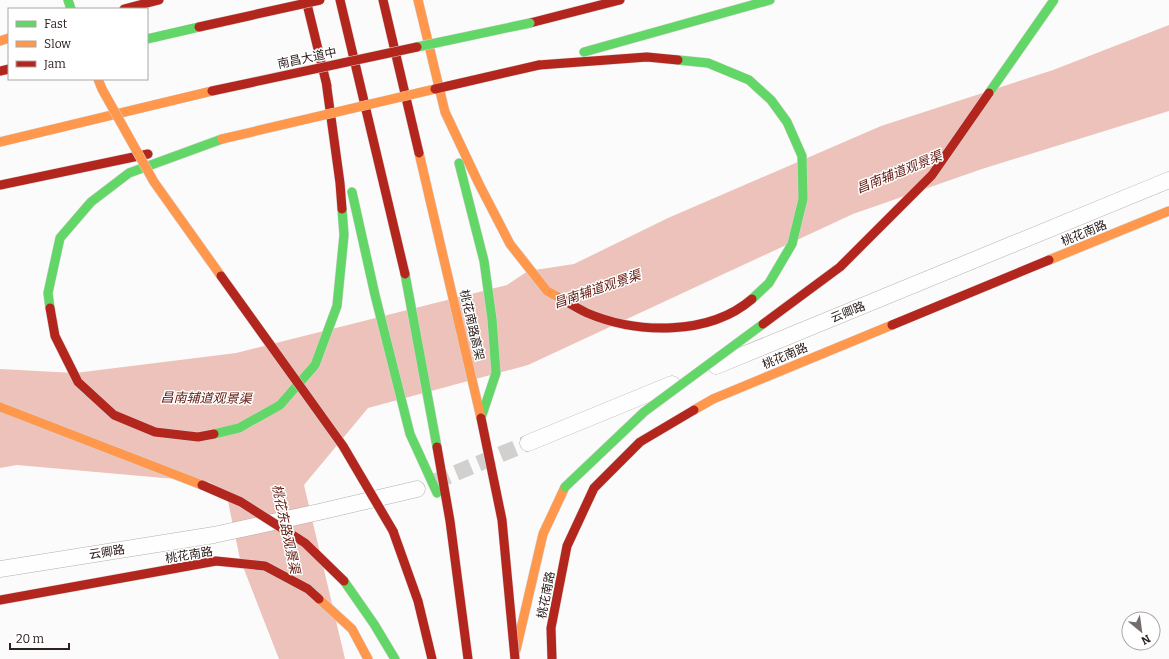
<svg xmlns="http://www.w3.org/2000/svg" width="1169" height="659" font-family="Bitter,'Noto Sans SC',serif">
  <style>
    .water { fill: #edc2ba }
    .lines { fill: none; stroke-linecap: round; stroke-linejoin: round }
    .street-tunnel { stroke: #d2cfcf; stroke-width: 16; stroke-dasharray: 16 8; stroke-linecap: butt }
    .street-casing { stroke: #b5afad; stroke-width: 17 }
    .fast-casing { stroke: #d8d5d5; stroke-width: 10 }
    .slow-casing { stroke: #d8d5d5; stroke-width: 10 }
    .jam-casing { stroke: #d8d5d5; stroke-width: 10 }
    .street { stroke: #fefefe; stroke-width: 16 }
    .fast { stroke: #63d668; stroke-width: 9 }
    .slow { stroke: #ff974d; stroke-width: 9 }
    .jam { stroke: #b3261e; stroke-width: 9 }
    .fast-bridge-casing { stroke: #d8d5d5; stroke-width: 10; stroke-linecap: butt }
    .slow-bridge-casing { stroke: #d8d5d5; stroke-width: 10; stroke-linecap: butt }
    .jam-bridge-casing { stroke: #d8d5d5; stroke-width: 10; stroke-linecap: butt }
    .fast-bridge { stroke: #63d668; stroke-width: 9 }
    .slow-bridge { stroke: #ff974d; stroke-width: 9 }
    .jam-bridge { stroke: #b3261e; stroke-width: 9 }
    .labels { text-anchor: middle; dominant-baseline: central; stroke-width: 3; stroke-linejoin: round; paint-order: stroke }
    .street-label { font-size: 12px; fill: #2d201e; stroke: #fff }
    .water-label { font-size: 13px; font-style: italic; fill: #5e180d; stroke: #fff }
  </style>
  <rect width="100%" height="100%" fill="#fbfbfb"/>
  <path class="water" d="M 1169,25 L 1169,111 L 982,169 L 853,214 L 528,365 L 368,408 L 304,485 L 345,659 L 279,659 L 240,559 L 226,492 L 209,482 L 17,465 L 0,468 L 0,369 L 75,373 L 236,353 L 507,285 L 528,271 L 574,264 L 668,218 L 881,126 L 1053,70 Z"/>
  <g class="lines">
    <path class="street-tunnel" d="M 434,482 L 528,443"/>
    <g class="street-casing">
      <path id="street" d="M 716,366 L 1169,180
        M 528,443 L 672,384
        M 0,569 L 214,535 L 319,512 L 417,489"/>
    </g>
    <g class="fast-casing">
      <path id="fast" d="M 68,0 L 71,9
        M 147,39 L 199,27
        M 584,52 L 770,0
        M 678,60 L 708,63 L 749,80 L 771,100 L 787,122 L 802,156 L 803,199 L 792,244 L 769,283 L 752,299
        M 459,163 L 484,261 L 492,319 L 496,373 L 481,418
        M 352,192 L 375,295 L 410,434 L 437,493
        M 405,274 L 437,447
        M 50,308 L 48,293 L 60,238 L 91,202 L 129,173 L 222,139
        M 214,434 L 239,428 L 280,405 L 315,365 L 337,306 L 344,235 L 342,209
        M 344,581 L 374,624 L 395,659"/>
    </g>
    <g class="slow-casing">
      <path id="slow" d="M 418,0 L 445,112 L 479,184 L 510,244 L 547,291 L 560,298
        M 0,41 L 9,38
        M 0,142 L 212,91
        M 419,153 L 481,418
        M 1049,260 L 1169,211
        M 694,410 L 713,399 L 892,325
        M 319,599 L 352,629 L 368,659
        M 516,650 L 543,534 L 565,487"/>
    </g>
    <g class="jam-casing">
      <path id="jam" d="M 306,0 L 327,86
        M 340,0 L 405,274
        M 383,0 L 419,153
        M 124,9 L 159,0
        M 530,23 L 620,0
        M 539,65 L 647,57 L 678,60
        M 0,71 L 9,69
        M 326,81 L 340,183 L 342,209
        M 0,185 L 148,154
        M 560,298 C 569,303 578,309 587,313 C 637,334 709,336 752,299
        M 50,308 L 55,336 L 78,382 L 114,415 L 155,432 L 198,437 L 214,434
        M 892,325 L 1049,260
        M 437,447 L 450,521 L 468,659
        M 393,531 L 418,601 L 432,659
        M 0,600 L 216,561 L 265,566 L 308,589 L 319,599
        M 552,659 L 551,628 L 567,546 L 594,488 L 640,442 L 694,410"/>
    </g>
    <use href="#street" class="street"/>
    <use href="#fast" class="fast"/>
    <use href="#slow" class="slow"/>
    <use href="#jam" class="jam"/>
    <g class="fast-bridge-casing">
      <path id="fast-bridge" d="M 417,47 L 530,23
        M 989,93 L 1054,0
        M 565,487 L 644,412 L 763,324"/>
    </g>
    <g class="slow-bridge-casing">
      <path id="slow-bridge" d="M 98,79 L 102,89 L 154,182 L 221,276
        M 222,139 L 435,89
        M 0,407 L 202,485"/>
    </g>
    <g class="jam-bridge-casing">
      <path id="jam-bridge" d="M 199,27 L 320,0
        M 435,89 L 539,65
        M 212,91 L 417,47
        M 221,276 L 343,446 L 393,531
        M 763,324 L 840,267 L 932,175 L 989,93
        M 481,418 L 502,520 L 515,659
        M 202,485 L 241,502 L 305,543 L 344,581"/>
    </g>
    <use href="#fast-bridge" class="fast-bridge"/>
    <use href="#slow-bridge" class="slow-bridge"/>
    <use href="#jam-bridge" class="jam-bridge"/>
  </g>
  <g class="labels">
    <g class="street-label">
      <text transform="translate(307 58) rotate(-12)">南昌大道中</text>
      <text transform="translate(1084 233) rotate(-22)">桃花南路</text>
      <text transform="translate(848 312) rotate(-22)">云卿路</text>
      <text transform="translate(472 325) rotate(77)">桃花南路高架</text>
      <text transform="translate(785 356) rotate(-23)">桃花南路</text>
      <text transform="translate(107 552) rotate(-9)">云卿路</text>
      <text transform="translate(189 555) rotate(-9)">桃花南路</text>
      <text transform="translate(546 595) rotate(-79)">桃花南路</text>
    </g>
    <g class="water-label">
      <text transform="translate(899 172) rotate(-22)">昌南辅道观景渠</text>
      <text transform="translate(597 289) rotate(-19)">昌南辅道观景渠</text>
      <text transform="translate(206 398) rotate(1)">昌南辅道观景渠</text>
      <text transform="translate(286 529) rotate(78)">桃花东路观景渠</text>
    </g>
  </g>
  <rect x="8" y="8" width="140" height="72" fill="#ffffff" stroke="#aba6a5"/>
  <rect x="16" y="21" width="20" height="6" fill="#63d668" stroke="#aba6a5"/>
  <text x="44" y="28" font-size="12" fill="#2d201e">Fast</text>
  <rect x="16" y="41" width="20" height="6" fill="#ff974d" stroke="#aba6a5"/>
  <text x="44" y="48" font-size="12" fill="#2d201e">Slow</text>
  <rect x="16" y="61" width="20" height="6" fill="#b3261e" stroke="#aba6a5"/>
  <text x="44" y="68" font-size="12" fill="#2d201e">Jam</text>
  <g transform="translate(1141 631) rotate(151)"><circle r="19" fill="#ffffff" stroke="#aba6a5"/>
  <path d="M0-3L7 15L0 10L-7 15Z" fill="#756d6b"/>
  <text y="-6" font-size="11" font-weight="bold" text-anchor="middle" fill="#2d201e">N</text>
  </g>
  <path d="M10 643v6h59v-6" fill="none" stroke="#2d201e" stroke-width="2"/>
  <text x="16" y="643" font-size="12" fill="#2d201e" stroke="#ffffff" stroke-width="3" paint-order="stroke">20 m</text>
</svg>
